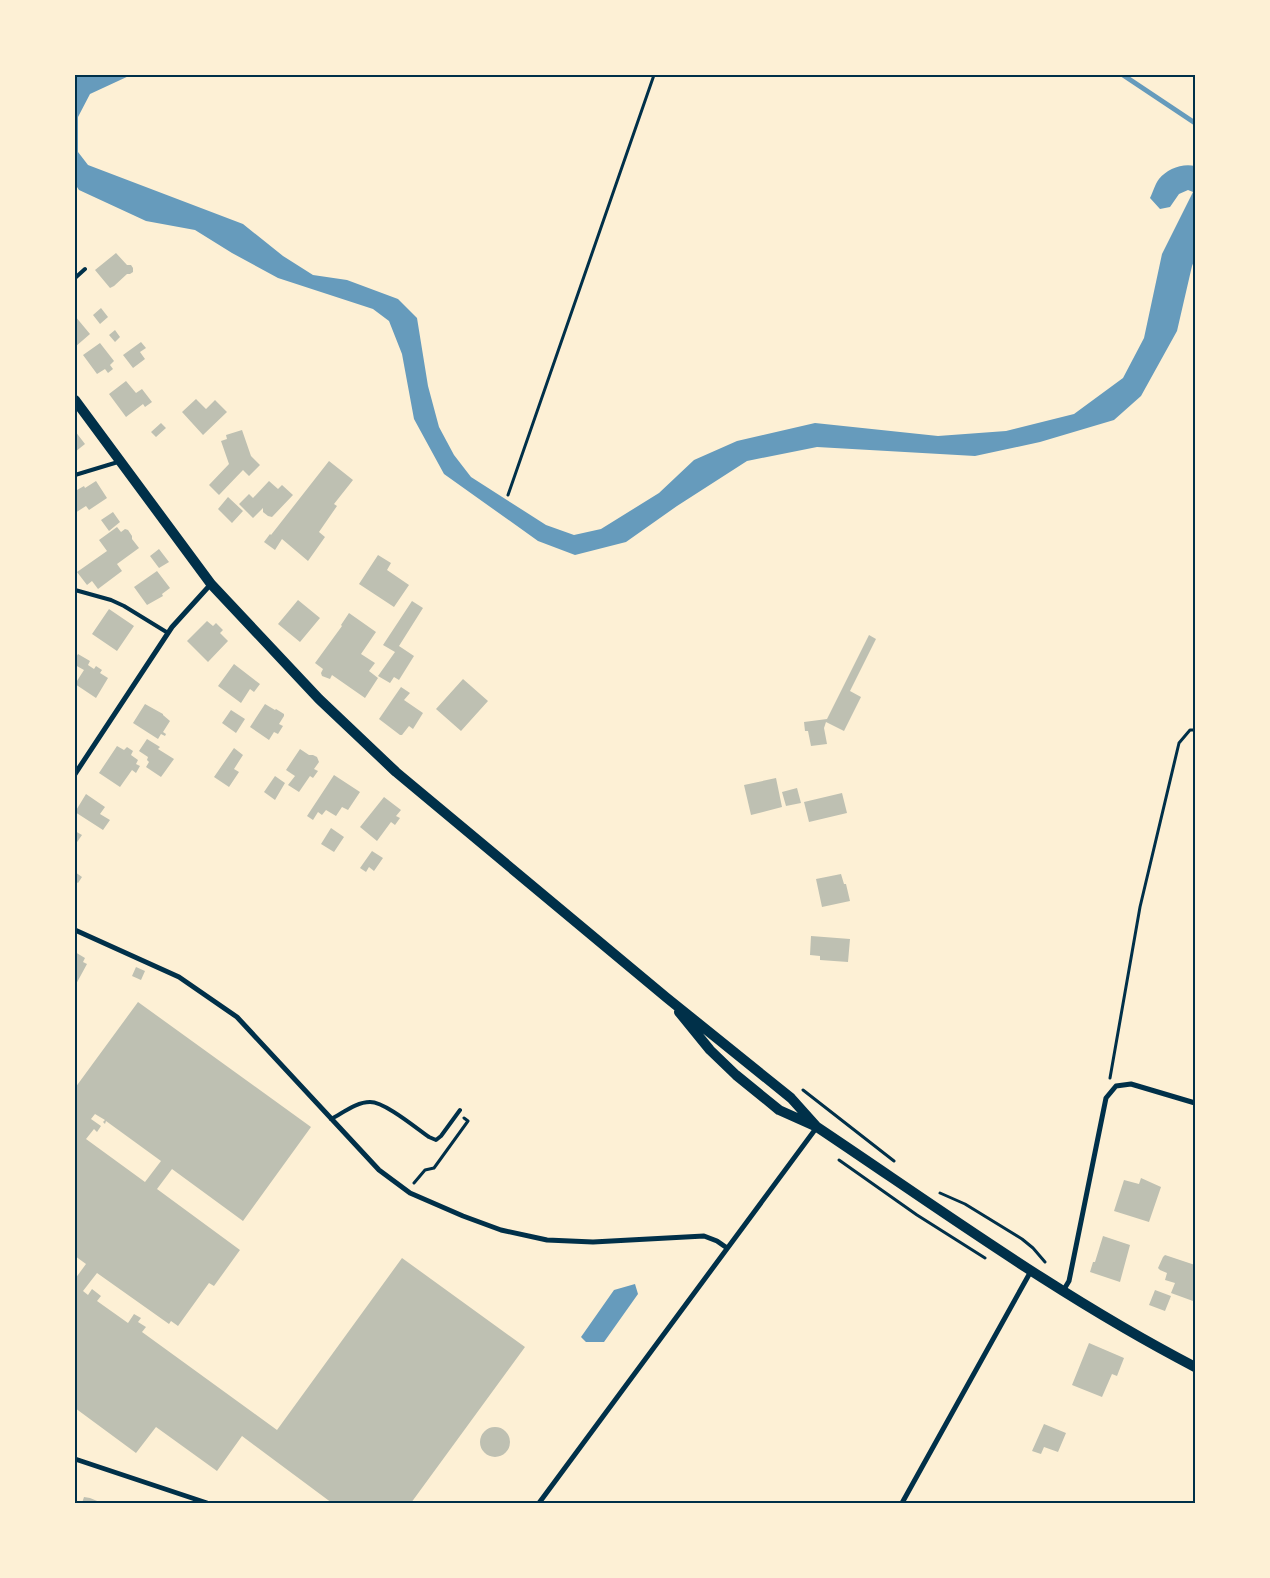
<svg xmlns="http://www.w3.org/2000/svg" width="1270" height="1578" font-family="Helvetica,sans-serif">
  <style>
    .water { fill: #669bbc }
    .lines { fill: none; stroke-linecap: round; stroke-linejoin: round }
    .stream { stroke: #669bbc; stroke-width: 5 }
    .building { fill: #bec0b2; fill-rule: evenodd }
    .path { stroke: #003049; stroke-width: 3 }
    .service { stroke: #003049; stroke-width: 4 }
    .minor { stroke: #003049; stroke-width: 5 }
    .secondary { stroke: #003049; stroke-width: 10 }
    .neatline { fill: none; stroke: #003049; stroke-width: 2 }
  </style>
  <rect width="100%" height="100%" fill="#fdf0d5"/>
  <path class="water" d="M 79,75 L 131,75 L 90,94 L 78,117 L 78,152 L 88,165 L 243,224 L 283,256 L 313,275 L 347,280 L 398,299 L 417,318 L 428,386 L 439,427 L 454,455 L 471,477 L 546,525 L 574,535 L 601,529 L 659,493 L 694,460 L 737,441 L 815,423 L 938,436 L 1006,431 L 1074,414 L 1123,378 L 1144,338 L 1162,254 L 1193,192 L 1188,190 L 1179,194 L 1170,207 L 1160,209 L 1150,198 C 1153,192 1155,184 1159,179 C 1167,169 1182,163 1195,166 L 1195,259 L 1192,266 L 1177,331 L 1141,396 L 1114,420 L 1040,442 L 975,456 L 817,447 L 747,461 L 677,506 L 626,542 L 575,555 L 538,541 L 444,474 L 414,419 L 402,354 L 389,321 L 373,309 L 278,278 L 232,253 L 195,230 L 146,221 L 79,190 L 75,184 L 75,77 Z
    M 635,1284 L 638,1294 L 604,1342 L 586,1342 L 581,1337 L 614,1290 Z"/>
  <g class="lines">
    <path class="stream" d="M 1123,75 L 1195,123"/>
  </g>
  <path class="building" d="M 116,253 L 127,265 L 131,265 L 133,268 L 133,272 L 130,274 L 127,274 L 114,286 L 110,288 L 95,270 Z
    M 101,308 L 108,317 L 100,324 L 93,315 Z
    M 75,316 L 90,334 L 75,347 Z
    M 115,330 L 120,337 L 115,342 L 109,335 Z
    M 141,342 L 146,348 L 140,352 L 145,359 L 133,368 L 123,355 Z
    M 100,343 L 114,361 L 110,365 L 113,369 L 108,373 L 105,369 L 97,374 L 83,355 Z
    M 126,381 L 136,393 L 142,389 L 152,402 L 145,407 L 143,404 L 126,417 L 109,394 Z
    M 196,399 L 206,409 L 215,400 L 227,412 L 203,435 L 182,412 Z
    M 161,423 L 166,428 L 156,437 L 151,432 Z
    M 242,430 L 251,456 L 260,465 L 249,476 L 243,470 L 219,495 L 209,485 L 229,464 L 221,441 L 227,439 L 226,435 Z
    M 75,431 L 85,444 L 75,452 Z
    M 329,461 L 353,480 L 334,504 L 337,506 L 319,532 L 325,537 L 308,561 L 282,539 L 275,550 L 264,542 L 270,534 L 271,535 Z
    M 96,481 L 107,498 L 89,510 L 86,506 L 75,513 L 75,487 L 77,490 L 84,486 L 85,488 Z
    M 269,481 L 278,489 L 282,485 L 293,495 L 272,517 L 268,516 L 263,512 L 263,508 L 253,518 L 239,504 L 249,494 L 253,498 Z
    M 228,497 L 243,511 L 232,523 L 218,509 Z
    M 113,512 L 120,522 L 109,531 L 101,520 Z
    M 117,527 L 121,532 L 125,529 L 128,530 L 132,536 L 132,539 L 139,548 L 117,564 L 122,571 L 98,589 L 92,581 L 87,585 L 77,572 L 107,551 L 99,540 Z
    M 159,549 L 169,562 L 159,568 L 150,556 Z
    M 378,555 L 391,563 L 387,570 L 409,585 L 394,607 L 359,584 Z
    M 157,571 L 170,588 L 162,594 L 163,596 L 147,605 L 134,587 Z
    M 298,600 L 320,618 L 300,642 L 278,624 Z
    M 412,601 L 423,608 L 399,646 L 414,656 L 399,680 L 394,677 L 390,683 L 378,676 L 395,652 L 383,645 Z
    M 109,609 L 134,626 L 117,651 L 92,634 Z
    M 349,613 L 376,632 L 361,654 L 375,663 L 369,671 L 378,678 L 365,698 L 332,675 L 330,679 L 322,676 L 321,673 L 323,669 L 315,663 L 342,626 L 341,625 Z
    M 207,621 L 213,626 L 216,623 L 223,630 L 220,633 L 228,641 L 208,662 L 187,641 Z
    M 869,635 L 876,639 L 850,691 L 861,697 L 844,731 L 826,722 L 824,728 L 827,744 L 811,746 L 808,731 L 805,731 L 804,722 L 827,719 Z
    M 78,654 L 90,661 L 88,665 L 94,669 L 96,666 L 102,670 L 100,673 L 108,678 L 96,698 L 75,684 L 84,670 L 75,665 L 75,659 Z
    M 234,664 L 260,684 L 254,692 L 250,689 L 241,703 L 218,686 Z
    M 463,679 L 488,701 L 461,731 L 436,709 Z
    M 401,687 L 410,693 L 404,700 L 423,713 L 413,729 L 409,726 L 402,735 L 400,735 L 379,719 Z
    M 145,704 L 163,714 L 163,715 L 170,721 L 163,732 L 166,734 L 165,736 L 161,734 L 158,739 L 133,723 Z
    M 265,704 L 275,710 L 276,709 L 284,714 L 284,716 L 279,724 L 283,726 L 278,734 L 274,732 L 269,740 L 250,727 Z
    M 231,710 L 245,719 L 236,733 L 222,723 Z
    M 147,739 L 160,747 L 158,749 L 174,759 L 161,777 L 146,767 L 149,762 L 147,760 L 148,757 L 139,751 Z
    M 117,746 L 124,750 L 127,747 L 133,751 L 131,755 L 138,760 L 136,764 L 140,766 L 136,773 L 132,770 L 120,787 L 99,773 Z
    M 234,748 L 243,755 L 234,769 L 239,772 L 229,787 L 214,777 Z
    M 300,749 L 309,755 L 313,755 L 317,757 L 319,762 L 314,769 L 318,771 L 313,778 L 310,776 L 299,792 L 288,785 L 295,776 L 286,770 Z
    M 334,775 L 360,792 L 348,810 L 342,807 L 336,816 L 326,810 L 322,815 L 318,812 L 313,820 L 307,816 Z
    M 275,776 L 285,783 L 275,800 L 264,792 Z
    M 776,778 L 782,807 L 751,815 L 744,785 Z
    M 797,788 L 801,803 L 786,806 L 782,792 Z
    M 842,793 L 847,813 L 809,822 L 804,802 Z
    M 86,794 L 105,807 L 100,814 L 110,820 L 103,830 L 75,812 Z
    M 384,797 L 401,810 L 396,816 L 400,818 L 395,825 L 391,822 L 377,841 L 360,827 Z
    M 331,828 L 344,837 L 334,852 L 321,844 Z
    M 75,831 L 82,835 L 75,845 Z
    M 372,851 L 383,858 L 374,871 L 369,867 L 366,872 L 360,868 Z
    M 75,872 L 82,877 L 78,883 L 75,881 Z
    M 841,874 L 844,884 L 846,884 L 850,901 L 822,907 L 816,879 Z
    M 811,936 L 850,939 L 848,962 L 820,960 L 820,956 L 810,955 Z
    M 75,952 L 85,958 L 83,962 L 87,964 L 75,986 Z
    M 136,967 L 145,971 L 141,980 L 132,976 Z
    M 138,1002 L 311,1127 L 243,1221 L 172,1169 L 157,1189 L 240,1250 L 214,1286 L 209,1283 L 178,1326 L 171,1321 L 169,1324 L 97,1273 L 83,1291 L 88,1295 L 92,1289 L 101,1296 L 97,1301 L 128,1323 L 134,1314 L 141,1318 L 138,1322 L 146,1327 L 142,1332 L 277,1430 L 402,1258 L 525,1347 L 411,1503 L 332,1503 L 242,1436 L 217,1471 L 156,1427 L 136,1453 L 75,1408 L 75,1279 L 86,1264 L 75,1256 L 75,1088 ZM 95,1114 L 105,1120 L 103,1122 L 105,1124 L 106,1121 L 161,1161 L 145,1182 L 86,1139 L 94,1129 L 97,1132 L 101,1126 L 91,1119 Z
    M 1141,1178 L 1161,1187 L 1149,1222 L 1114,1211 L 1124,1180 L 1139,1184 Z
    M 1103,1236 L 1130,1245 L 1120,1282 L 1090,1272 L 1093,1262 L 1095,1262 Z
    M 1165,1255 L 1195,1265 L 1195,1296 L 1193,1301 L 1171,1293 L 1175,1283 L 1165,1280 L 1167,1273 L 1160,1270 L 1158,1268 L 1163,1257 Z
    M 1155,1290 L 1171,1296 L 1165,1311 L 1149,1305 Z
    M 1089,1343 L 1124,1358 L 1117,1376 L 1112,1374 L 1102,1397 L 1072,1385 Z
    M 1044,1424 L 1066,1433 L 1058,1452 L 1044,1447 L 1041,1454 L 1032,1451 Z
    M480 1442a15 15 0 1 1 30 0a15 15 0 1 1-30 0Z
    M 84,1497 L 90,1498 L 102,1503 L 82,1503 Z"/>
  <g class="lines">
    <path class="path" d="M 508,495 L 654,75
      M 1110,1078 L 1140,907 L 1179,743 L 1190,730 L 1195,730
      M 803,1090 L 894,1161
      M 839,1160 L 917,1215 L 985,1258
      M 414,1183 L 425,1170 L 434,1168 L 468,1121 L 464,1118
      M 940,1193 L 965,1204 L 1022,1239 L 1033,1248 L 1045,1262"/>
    <path class="service" d="M 75,278 L 85,269
      M 75,475 L 118,462
      M 75,590 L 111,600 L 124,606 L 168,633
      M 331,1119 C 343,1113 356,1102 370,1102 C 385,1102 416,1128 429,1137 L 436,1140 L 441,1136 L 460,1110"/>
    <path class="minor" d="M 75,774 L 172,627 L 211,584
      M 75,930 L 179,977 L 237,1017 L 379,1170 L 410,1193 L 463,1216 L 501,1230 L 547,1240 L 593,1242 L 704,1236 L 717,1241 L 727,1248
      M 1063,1291 L 1069,1281 L 1106,1098 L 1116,1086 L 1131,1084 L 1195,1103
      M 75,1459 L 207,1503
      M 539,1503 L 817,1127
      M 902,1503 L 1031,1271"/>
    <path class="secondary" d="M 75,400 L 211,584 L 319,699 L 396,772 L 667,998 L 791,1098 L 817,1127
      M 679,1012 L 710,1050 L 736,1075 L 779,1110 L 817,1127 C 941,1210 1062,1298 1195,1367"/>
  </g>
  <rect width="1270" height="1578" fill="none" stroke="#fdf0d5" stroke-width="152"/>
  <rect x="76" y="76" width="1118" height="1426" class="neatline"/>
</svg>
